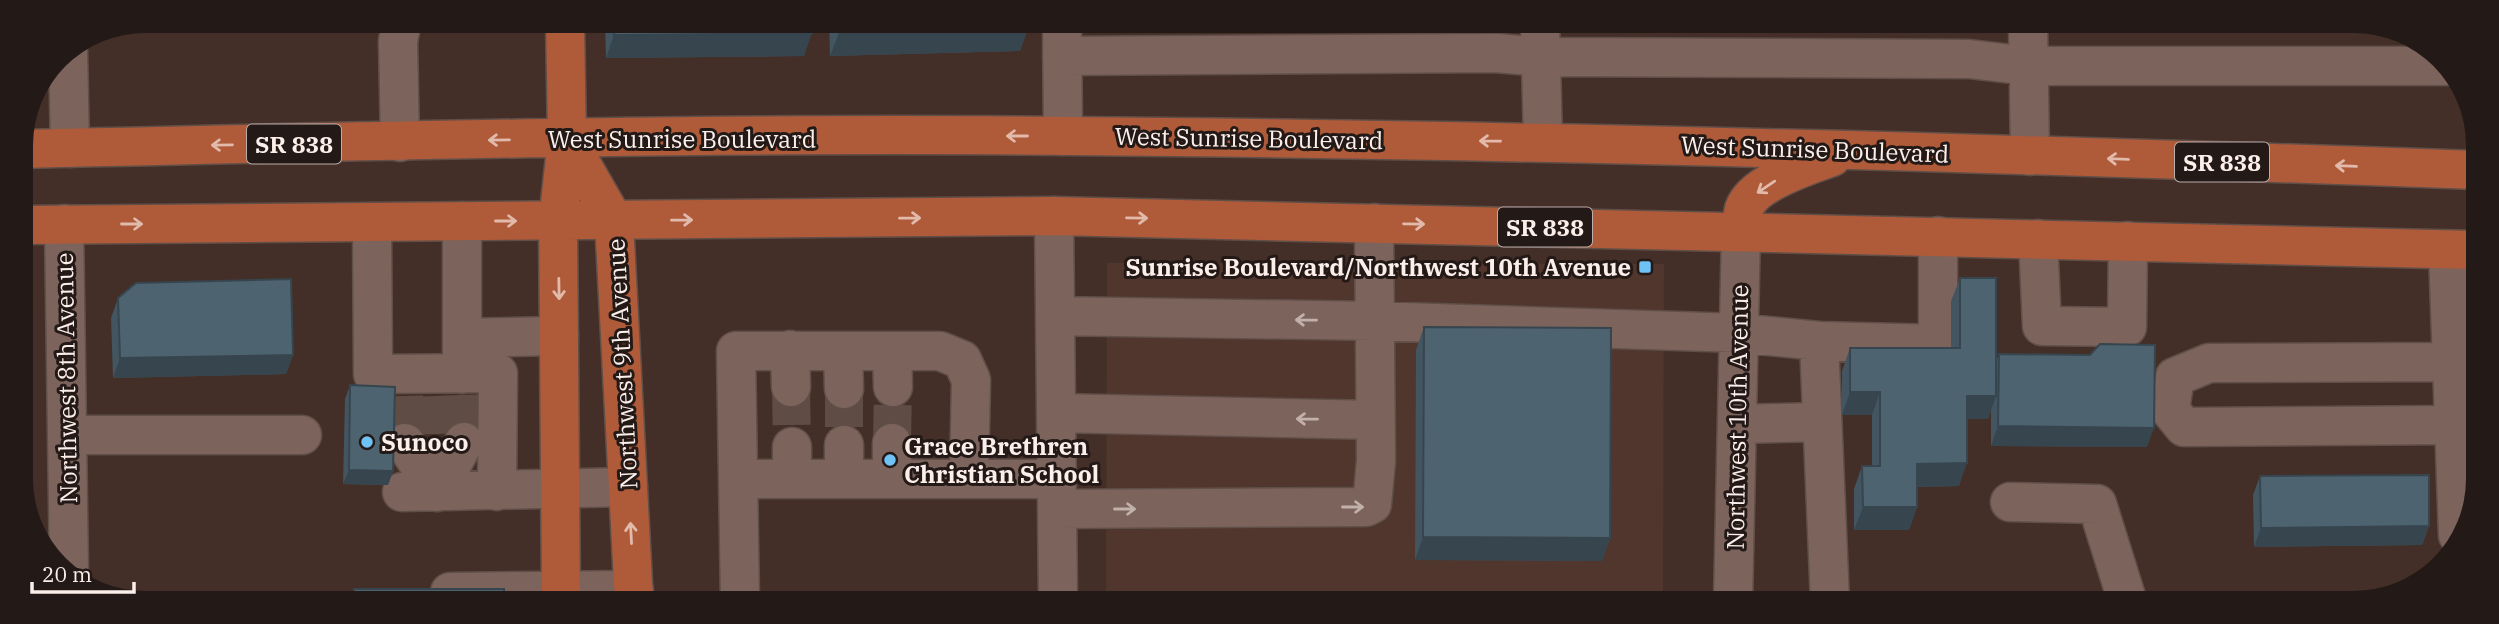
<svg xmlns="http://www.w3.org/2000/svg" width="2499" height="624" font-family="'IBM Plex Serif',serif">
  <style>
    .built { fill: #50362c }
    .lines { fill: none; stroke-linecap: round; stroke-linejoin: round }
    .minor-tunnel { stroke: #5f4c44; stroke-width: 38; stroke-dasharray: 38 19; stroke-linecap: butt }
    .minor-casing { stroke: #604e48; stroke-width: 41 }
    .major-casing { stroke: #604e48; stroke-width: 41 }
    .minor { stroke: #7c645c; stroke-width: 38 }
    .major { stroke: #af5a39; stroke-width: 38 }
    .wall { fill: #435560 }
    .shaded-wall { fill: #37454e }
    .building { fill: #4e6370; stroke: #37454e; stroke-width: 2 }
    .oneway { stroke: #e1baab }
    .oneway2 { stroke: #c2b0aa }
    .poi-dot { fill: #6fc2f4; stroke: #231916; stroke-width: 2.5 }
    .labels { text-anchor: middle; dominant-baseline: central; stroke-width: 6; stroke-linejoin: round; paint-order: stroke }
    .shield { fill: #231916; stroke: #bbaeaa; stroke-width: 2 }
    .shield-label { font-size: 23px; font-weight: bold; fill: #fceee9 }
    .street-label { font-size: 24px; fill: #fceee9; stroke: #231916 }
    .poi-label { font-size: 24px; font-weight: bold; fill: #fceee9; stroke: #231916; text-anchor: start }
  </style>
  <rect width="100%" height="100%" fill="#432f27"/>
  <path class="built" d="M 1107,263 L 1664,264 L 1663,602 L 1106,602 Z"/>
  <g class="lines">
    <path class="minor-tunnel" d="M 791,387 L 792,447
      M 844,389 L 844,445
      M 463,395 L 464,442
      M 404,396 L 405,443
      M 435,396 L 437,443
      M 892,443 L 893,387"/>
    <g class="minor-casing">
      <path id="minor" d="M 1062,22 L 1063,136
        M 1540,23 L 1543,142
        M 2028,23 L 2030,156
        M 68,50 L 70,148
        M 1062,56 L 1496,53 L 1541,57 L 1969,59 L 2029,66 L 2446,66
        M 400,142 L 398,41 L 402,21
        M 1054,216 L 1058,601
        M 372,222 L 373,374 L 498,373 L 497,491
        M 64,224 L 69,573
        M 2038,239 L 2042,326 L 2127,327 L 2128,241
        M 2448,250 L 2458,535
        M 1055,316 L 1374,321 L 1738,333 L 1819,341 L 1938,344 L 1938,236
        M 462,338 L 559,336
        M 1819,341 L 1830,602
        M 790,350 L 791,387
        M 843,351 L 844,389
        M 892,351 L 893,387
        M 2452,362 L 2209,363 L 2175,377 L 2170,410 L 2184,427 L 2454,425
        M 462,374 L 462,221
        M 1056,413 L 1375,420
        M 1737,424 L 1822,422
        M 67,435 L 302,435
        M 405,443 L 437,492
        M 792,447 L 792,478
        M 738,479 L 1056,479
        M 844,479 L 844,445
        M 892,479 L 892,443
        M 402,492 L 628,487
        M 437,492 L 464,442
        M 2010,502 L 2097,504 L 2128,603
        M 1057,509 L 1366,507 L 1372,504 L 1376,461 L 1374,223
        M 450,592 L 634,590
        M 740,601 L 736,351 L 940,351 L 962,360 L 971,380 L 969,479
        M 1733,602 L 1741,231"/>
    </g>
    <g class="major-casing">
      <path id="major" d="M 567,139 L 614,221 L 634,601
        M 21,149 C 370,141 720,132 1070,136 C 1538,140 2007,153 2476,170
        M 22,225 L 1054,216 L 2476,250
        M 1741,231 C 1742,224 1742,216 1744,209 C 1753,182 1808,166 1832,157
        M 561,601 L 558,221 L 567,139 L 565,21"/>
    </g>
    <use href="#minor" class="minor"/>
    <use href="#major" class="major"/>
  </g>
  <path class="wall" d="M 605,22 L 812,22 L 804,56 L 606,58 Z
    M 829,22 L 1028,22 L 1028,28 L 1020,51 L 830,56 Z
    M 1960,278 L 1996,361 L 1999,354 L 2147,447 L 1991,446 L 1991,409 L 1988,419 L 1967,419 L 1959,486 L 1917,487 L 1917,507 L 1909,530 L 1854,530 L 1854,489 L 1862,466 L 1872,466 L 1872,415 L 1842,415 L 1842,371 L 1850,348 L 1951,348 L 1951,301 Z
    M 118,298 L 293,355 L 286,374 L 113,378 L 111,318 Z
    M 1424,327 L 1610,538 L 1602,561 L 1415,560 L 1416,350 Z
    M 350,385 L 393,471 L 388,485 L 343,484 L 345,399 Z
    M 2260,476 L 2429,526 L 2422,545 L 2254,547 L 2253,495 Z
    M 354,589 L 504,601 L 349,601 Z"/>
  <path class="shaded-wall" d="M 1028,28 L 1020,51 L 830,56 L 839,33 Z
    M 812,33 L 804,56 L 606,58 L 614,35 Z
    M 293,355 L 286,374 L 113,378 L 120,358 Z
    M 1850,392 L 1880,392 L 1872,415 L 1842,415 Z
    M 1967,396 L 1996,396 L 1988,419 L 1958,419 Z
    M 1998,426 L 2154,428 L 2147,447 L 1991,446 Z
    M 1967,463 L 1959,486 L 1909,487 L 1917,464 Z
    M 349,470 L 393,471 L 388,485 L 343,484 Z
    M 1863,507 L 1917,507 L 1909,530 L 1854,530 Z
    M 2429,526 L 2422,545 L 2254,547 L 2261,528 Z
    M 1423,537 L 1610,538 L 1602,561 L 1415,560 Z"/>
  <path class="building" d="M 614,22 L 812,22 L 812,33 L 614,35 Z
    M 838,22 L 1028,22 L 1028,28 L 839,33 Z
    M 1960,278 L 1996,278 L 1996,396 L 1967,396 L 1967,463 L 1917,464 L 1917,507 L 1863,507 L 1862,466 L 1880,466 L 1880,392 L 1850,392 L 1850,348 L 1960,348 Z
    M 291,279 L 293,355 L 120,358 L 118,298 L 136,283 Z
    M 1424,327 L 1611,328 L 1610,538 L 1423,537 Z
    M 2100,344 L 2155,345 L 2154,428 L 1998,426 L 1999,354 L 2090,355 Z
    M 350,385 L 395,387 L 393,471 L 349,470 Z
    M 2429,475 L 2429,526 L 2261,528 L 2260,476 Z
    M 354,589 L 504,589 L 504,601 L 354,601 Z"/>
  <defs><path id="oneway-shaft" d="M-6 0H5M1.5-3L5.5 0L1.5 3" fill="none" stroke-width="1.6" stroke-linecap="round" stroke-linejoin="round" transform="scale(1.75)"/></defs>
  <g class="oneway">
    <use href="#oneway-shaft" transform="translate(1017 136) rotate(180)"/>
    <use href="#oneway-shaft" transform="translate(499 140) rotate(179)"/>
    <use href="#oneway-shaft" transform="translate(1490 141) rotate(-179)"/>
    <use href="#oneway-shaft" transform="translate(222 145) rotate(179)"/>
    <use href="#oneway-shaft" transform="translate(2118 159) rotate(-178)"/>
    <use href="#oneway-shaft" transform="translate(2346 166) rotate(-178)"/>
    <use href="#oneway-shaft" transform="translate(1766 187) rotate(146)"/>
    <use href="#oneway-shaft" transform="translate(910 218) rotate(-1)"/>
    <use href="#oneway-shaft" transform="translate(1137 218) rotate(1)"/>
    <use href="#oneway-shaft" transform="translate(682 220) rotate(-1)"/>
    <use href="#oneway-shaft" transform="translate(506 221)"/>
    <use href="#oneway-shaft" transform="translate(132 224)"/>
    <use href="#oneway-shaft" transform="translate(1414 224) rotate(1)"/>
    <use href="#oneway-shaft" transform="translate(559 289) rotate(89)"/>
    <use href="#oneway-shaft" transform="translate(631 533) rotate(-93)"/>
  </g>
  <g class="oneway2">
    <use href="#oneway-shaft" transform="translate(1306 320) rotate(-179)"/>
    <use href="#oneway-shaft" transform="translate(1307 419) rotate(-179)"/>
    <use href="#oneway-shaft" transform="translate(1353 507)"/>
    <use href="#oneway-shaft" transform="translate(1125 509)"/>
  </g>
  <g class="poi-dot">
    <rect x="1638" y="260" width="14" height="14" rx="3.5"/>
    <circle cx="367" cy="442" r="7"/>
    <circle cx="890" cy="460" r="7"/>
  </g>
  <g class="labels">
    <g class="shield">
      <rect x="247" y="124.5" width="94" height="39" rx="5"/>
      <rect x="2175" y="142.5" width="94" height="39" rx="5"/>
      <rect x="1498" y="207.5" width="94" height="39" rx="5"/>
    </g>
    <g class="shield-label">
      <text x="294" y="144">SR 838</text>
      <text x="2222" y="162">SR 838</text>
      <text x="1545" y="227">SR 838</text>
    </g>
    <g class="street-label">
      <text transform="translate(1249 138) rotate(1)">West Sunrise Boulevard</text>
      <text x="682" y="139">West Sunrise Boulevard</text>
      <text transform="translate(1815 149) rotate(2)">West Sunrise Boulevard</text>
      <text transform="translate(622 364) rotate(-93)">Northwest 9th Avenue</text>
      <text transform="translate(66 378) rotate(-91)">Northwest 8th Avenue</text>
      <text transform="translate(1737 417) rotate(-89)">Northwest 10th Avenue</text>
    </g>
    <g class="poi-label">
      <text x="1631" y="267" text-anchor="end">Sunrise Boulevard/Northwest 10th Avenue</text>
      <text x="381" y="442">Sunoco</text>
      <text x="904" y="446">Grace Brethren<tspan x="904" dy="28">Christian School</tspan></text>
    </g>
  </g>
  <path d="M0 0H2499V624H0ZM145 33H2354A112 112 0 0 1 2466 145V479A112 112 0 0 1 2354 591H145A112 112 0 0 1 33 479V145A112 112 0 0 1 145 33Z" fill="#231916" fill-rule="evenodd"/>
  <path d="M32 582v10h102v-10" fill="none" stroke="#fceee9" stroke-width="3.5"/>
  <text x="42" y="582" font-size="21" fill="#fceee9" stroke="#231916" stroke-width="5" paint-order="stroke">20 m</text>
</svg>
